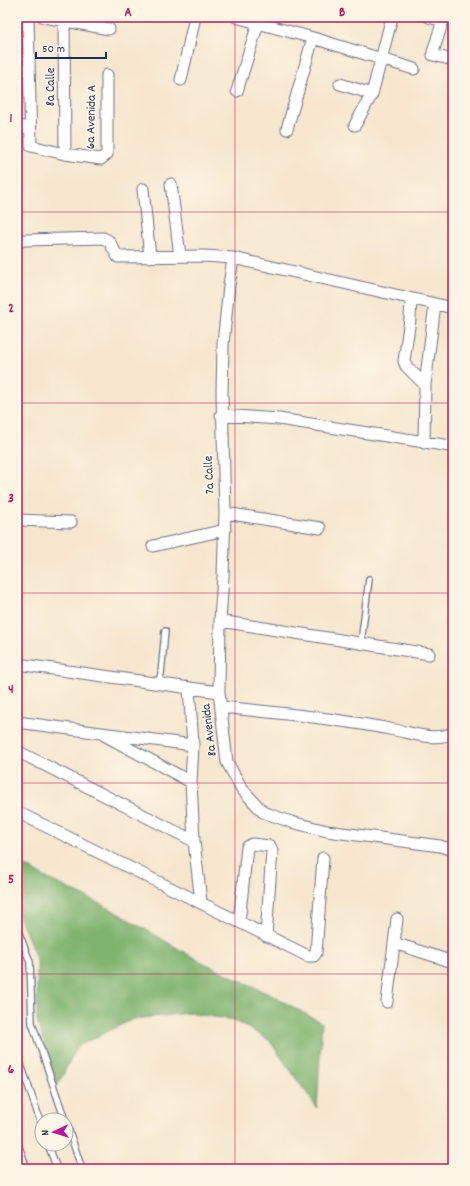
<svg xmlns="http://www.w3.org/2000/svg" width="470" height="1186" font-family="Dekko,sans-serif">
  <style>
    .forest { fill: #7fb470; stroke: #4d7267 }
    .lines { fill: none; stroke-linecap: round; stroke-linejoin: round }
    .service-casing { stroke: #686f85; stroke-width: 8 }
    .minor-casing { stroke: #686f85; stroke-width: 13 }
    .service { stroke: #fff; stroke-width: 5.5 }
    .minor { stroke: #fff; stroke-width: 11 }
    .grid { fill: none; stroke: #c2185b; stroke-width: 1; stroke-opacity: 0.55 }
    .labels { text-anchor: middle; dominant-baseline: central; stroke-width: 3.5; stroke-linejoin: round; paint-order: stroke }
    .street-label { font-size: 13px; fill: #1b2f5e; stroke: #fcf5e5 }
    .neatline { fill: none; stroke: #c2185b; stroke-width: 1.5 }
    .grid-label { font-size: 13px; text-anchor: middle; font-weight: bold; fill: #c2185b }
  </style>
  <rect width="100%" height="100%" fill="#fcf5e5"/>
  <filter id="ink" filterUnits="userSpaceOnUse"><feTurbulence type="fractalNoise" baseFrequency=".025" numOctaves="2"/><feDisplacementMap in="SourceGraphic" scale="8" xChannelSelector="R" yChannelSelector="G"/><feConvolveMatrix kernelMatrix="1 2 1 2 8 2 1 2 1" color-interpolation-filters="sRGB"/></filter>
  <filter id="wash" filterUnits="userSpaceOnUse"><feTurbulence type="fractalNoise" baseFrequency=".012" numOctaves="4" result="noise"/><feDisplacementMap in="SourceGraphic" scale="16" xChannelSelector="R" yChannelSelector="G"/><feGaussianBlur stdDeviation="0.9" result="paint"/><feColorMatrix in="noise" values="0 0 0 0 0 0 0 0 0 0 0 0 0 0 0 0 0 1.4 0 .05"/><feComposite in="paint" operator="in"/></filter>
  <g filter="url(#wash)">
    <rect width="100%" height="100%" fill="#f6e6cd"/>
    <path class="forest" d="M 17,860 L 44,877 L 109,908 L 196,959 L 275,997 L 322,1023 L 317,1108 L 269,1040 L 234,1020 L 189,1013 L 133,1019 L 78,1046 L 57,1086 L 37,1020 L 37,961 L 17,910 Z"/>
  </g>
  <g filter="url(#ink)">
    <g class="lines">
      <g class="service-casing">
        <path id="service" d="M 361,643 L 369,579
          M 158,683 L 161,674 L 165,631
          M 17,928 L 30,962 L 32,1023 L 65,1120
          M 17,1053 L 42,1126
          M 66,1122 L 82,1169
          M 17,1141 L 27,1169
          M 48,1144 L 57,1169"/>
      </g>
      <g class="minor-casing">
        <path id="minor" d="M 28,17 L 31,146 L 65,154 L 101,159 L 107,154 L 107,75
          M 44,17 L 109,29
          M 236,17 L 313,38 L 414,69
          M 429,17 L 443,21
          M 444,17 L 433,52 L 433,55 L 453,60
          M 64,21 L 65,154
          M 181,80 L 195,17
          M 340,84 L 372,94 L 355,125
          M 237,91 L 260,17
          M 372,94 L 392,17
          M 17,126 L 30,128
          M 287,129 L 313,38
          M 171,184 L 180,256
          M 143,189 L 150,257
          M 17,241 L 25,240 L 103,238 L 109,241 L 118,257 L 204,256 L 233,258 L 453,308
          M 233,258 L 229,286 L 223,344 L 222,394 L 225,513 L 223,576 L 220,621 L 219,692 L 227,762 L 242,789 L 263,812 L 291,822 L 327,831 L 440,846 L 453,850
          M 411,299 L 410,319 L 404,361 L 406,366 L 425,385
          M 221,415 L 279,419 L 450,446
          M 424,443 L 425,385 L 435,304
          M 225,513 L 320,528
          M 17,520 L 71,522
          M 153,546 L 225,530
          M 220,621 L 429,654
          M 17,664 L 219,692
          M 189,688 L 193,745 L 191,782 L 194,841 L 201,902
          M 221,707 C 281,713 341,719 400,731 C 415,734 439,742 453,732
          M 17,722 L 193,745
          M 104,735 L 191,782
          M 17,751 L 194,841
          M 17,812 L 308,956 L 314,956 L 316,953 L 323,858
          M 239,922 L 247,847 L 252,844 L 270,846 L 272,851 L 266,936
          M 394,943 L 453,962
          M 387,1002 L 397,919"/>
      </g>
      <use href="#service" class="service"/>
      <use href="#minor" class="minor"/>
    </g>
  </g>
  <path class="grid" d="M 235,17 L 235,1169M 17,212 L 453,212M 17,403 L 453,403M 17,593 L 453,593M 17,783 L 453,783M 17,974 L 453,974"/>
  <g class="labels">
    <g class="street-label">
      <text transform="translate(51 87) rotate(-90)">8a Calle</text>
      <text transform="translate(92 117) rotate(-89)">6a Avenida A</text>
      <text transform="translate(210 475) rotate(-93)">7a Calle</text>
      <text transform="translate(210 730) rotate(-97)">8a Avenida</text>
    </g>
  </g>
  <rect width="470" height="1186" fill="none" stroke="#fcf5e5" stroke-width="44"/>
  <g transform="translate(54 1132) rotate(266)"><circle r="19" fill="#fcf5e5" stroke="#a2a6af"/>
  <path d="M0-3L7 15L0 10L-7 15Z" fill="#b5179e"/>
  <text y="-6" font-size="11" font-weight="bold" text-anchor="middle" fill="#1b2f5e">N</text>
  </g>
  <path d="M36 52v6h70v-6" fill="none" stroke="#1b2f5e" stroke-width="2"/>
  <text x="42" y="52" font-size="12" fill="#1b2f5e" stroke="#fcf5e5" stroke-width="3" paint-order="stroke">50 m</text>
  <rect x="22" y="22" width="426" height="1142" class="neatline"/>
  <g class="grid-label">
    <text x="128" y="16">A</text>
    <text x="342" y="16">B</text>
    <text x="11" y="122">1</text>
    <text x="11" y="312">2</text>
    <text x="11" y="502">3</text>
    <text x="11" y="693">4</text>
    <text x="11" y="883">5</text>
    <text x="11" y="1073">6</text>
  </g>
</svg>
